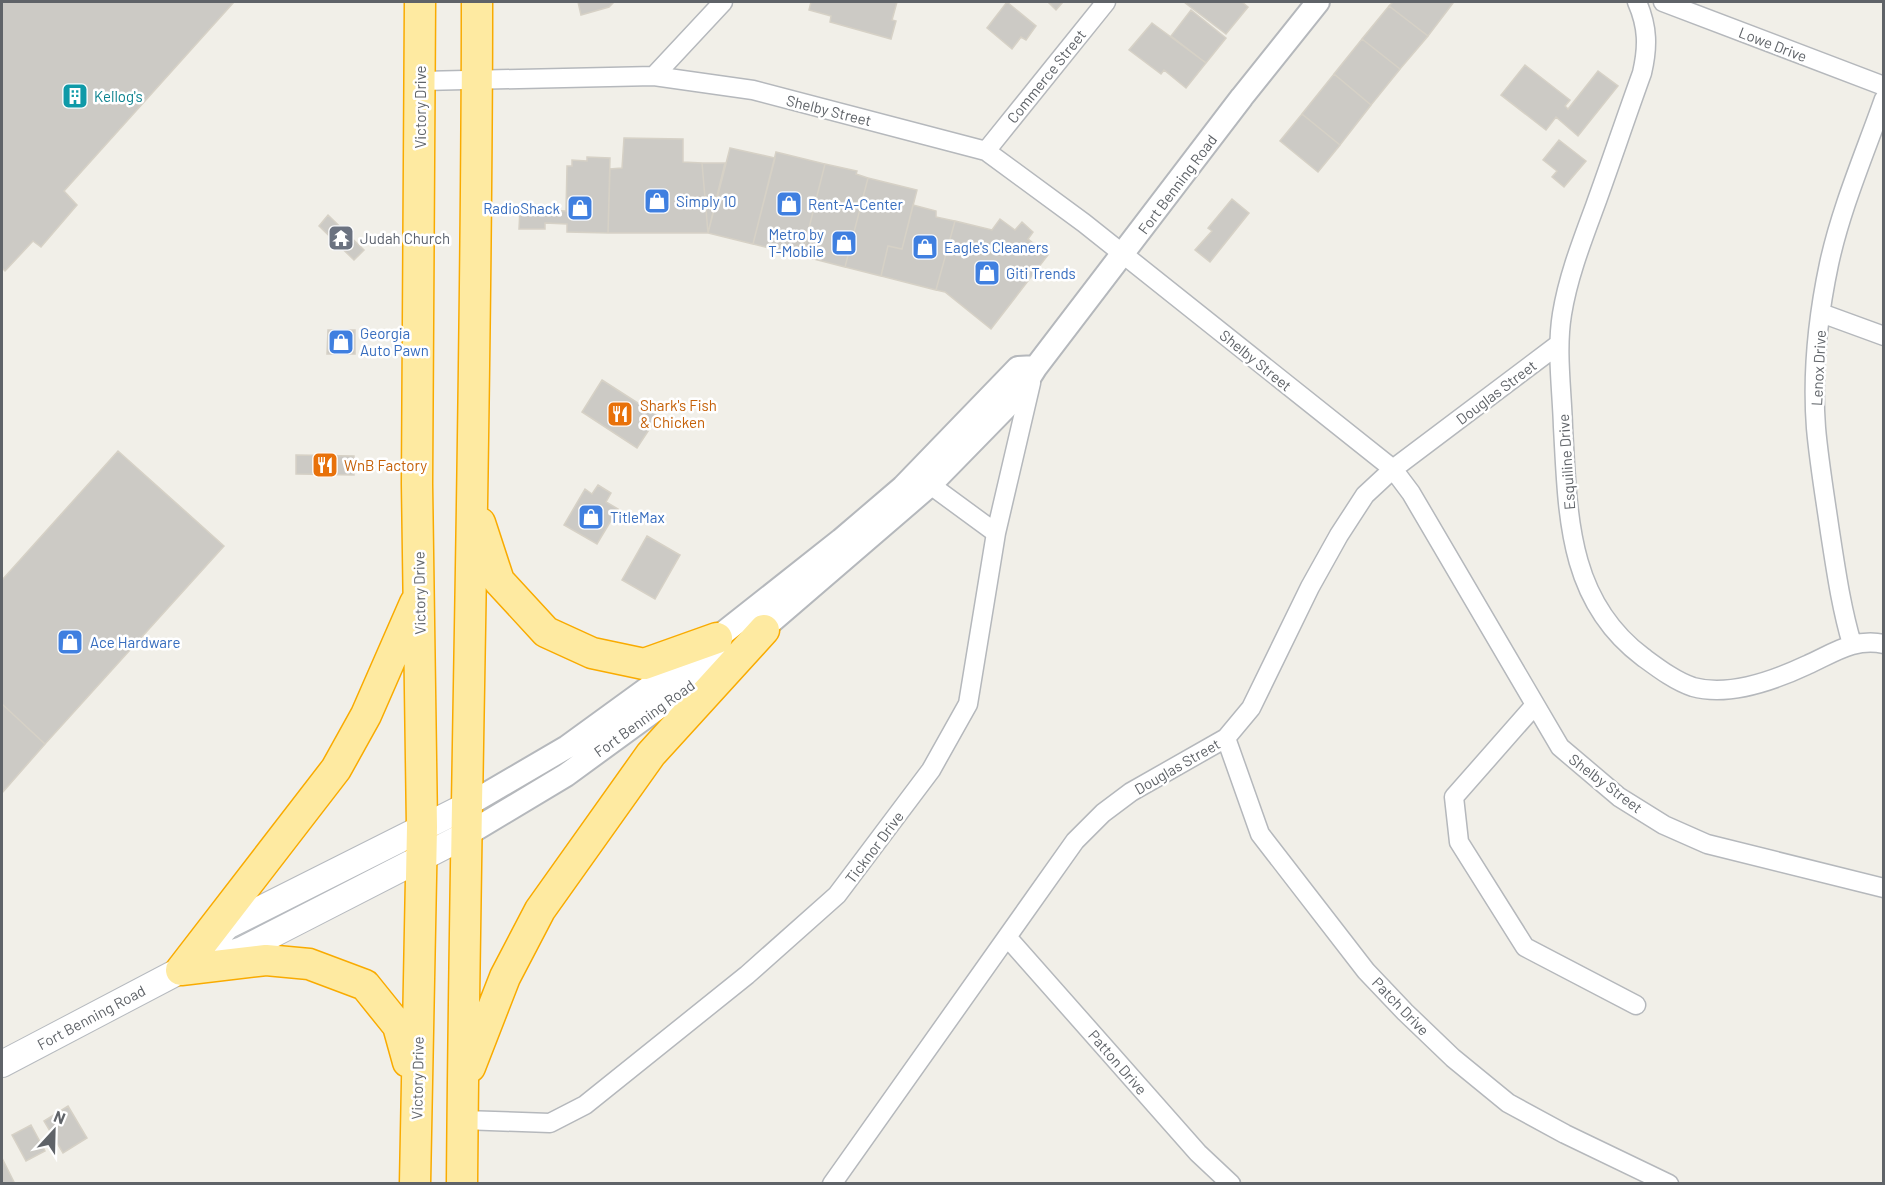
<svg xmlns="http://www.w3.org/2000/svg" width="1885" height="1185" font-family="Barlow,sans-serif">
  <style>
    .building { fill: #cccac5; stroke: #d6d1c6; stroke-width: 1.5 }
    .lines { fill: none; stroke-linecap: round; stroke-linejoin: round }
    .minor-casing { stroke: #b5b8bc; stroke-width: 21 }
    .tertiary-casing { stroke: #b5b8bc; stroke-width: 26 }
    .secondary-casing { stroke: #b6babf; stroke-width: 28 }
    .trunk-casing { stroke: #f9ab00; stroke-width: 33 }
    .minor { stroke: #fff; stroke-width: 18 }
    .tertiary { stroke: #fff; stroke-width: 22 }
    .secondary { stroke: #fff; stroke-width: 26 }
    .trunk { stroke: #feeaa1; stroke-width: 30 }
    .labels { text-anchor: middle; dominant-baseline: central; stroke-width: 5; stroke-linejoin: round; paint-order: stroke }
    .street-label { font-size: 15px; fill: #5f6368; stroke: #fff }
    .culture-label { font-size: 15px; fill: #0d838f; stroke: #fff; text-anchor: start }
    .shop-label { font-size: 15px; fill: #366cbe; stroke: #fff; text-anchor: start }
    .worship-label { font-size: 15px; fill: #5b616d; stroke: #fff; text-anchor: start }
    .food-label { font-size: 15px; fill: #c56008; stroke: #fff; text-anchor: start }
  </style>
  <rect width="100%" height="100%" fill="#f1efe8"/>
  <path class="building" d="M 2,2 L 234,2 L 64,191 L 77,205 L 41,247 L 33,241 L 5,271 L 2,268 Z
    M 578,2 L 614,2 L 609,7 L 581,15 Z
    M 811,2 L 897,2 L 892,20 L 896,21 L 891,39 L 830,22 L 831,16 L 809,10 Z
    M 1007,2 L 1036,26 L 1026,40 L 1021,37 L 1012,49 L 987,28 Z
    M 1048,2 L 1063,2 L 1056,10 Z
    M 1184,2 L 1242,2 L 1248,7 L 1226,34 Z
    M 1393,2 L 1452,2 L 1453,3 L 1428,36 L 1389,6 Z
    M 1389,6 L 1428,36 L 1400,69 L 1362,39 Z
    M 1191,10 L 1226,38 L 1206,63 L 1171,36 Z
    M 1152,23 L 1206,63 L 1186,88 L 1164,70 L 1161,74 L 1129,50 Z
    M 1362,39 L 1400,69 L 1371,105 L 1334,74 Z
    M 1525,65 L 1570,100 L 1565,106 L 1568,109 L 1598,71 L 1618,86 L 1578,136 L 1556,117 L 1546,130 L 1501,95 Z
    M 1334,74 L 1371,105 L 1340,145 L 1302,114 Z
    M 1302,114 L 1340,145 L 1318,172 L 1280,141 Z
    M 624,138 L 683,139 L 683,162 L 702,163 L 708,233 L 608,233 L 610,169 L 622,168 Z
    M 1559,140 L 1586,161 L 1564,187 L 1552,177 L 1557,171 L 1543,160 Z
    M 730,148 L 775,158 L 753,244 L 708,233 Z
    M 776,152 L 825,164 L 802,256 L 753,244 Z
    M 587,157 L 610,158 L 608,233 L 567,232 L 567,224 L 545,223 L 545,229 L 519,229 L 520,209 L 566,211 L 567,166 L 572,166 L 572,160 L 587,161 Z
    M 702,163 L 725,163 L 708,233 Z
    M 825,164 L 857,171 L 856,174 L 868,178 L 845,267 L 802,256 Z
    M 868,178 L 917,190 L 902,249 L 888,246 L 881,276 L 845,267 Z
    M 1232,199 L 1249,213 L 1210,262 L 1195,250 L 1212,231 L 1208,228 Z
    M 913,205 L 936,211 L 936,217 L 955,221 L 936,290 L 881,276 L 888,246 L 902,249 Z
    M 328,215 L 364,250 L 354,260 L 319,226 Z
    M 1000,219 L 1015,230 L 1022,222 L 1033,232 L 1028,239 L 1048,255 L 991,329 L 945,292 L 936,290 L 955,221 L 992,230 Z
    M 328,330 L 355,330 L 355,354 L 327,354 Z
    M 602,380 L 658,416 L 637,448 L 582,412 Z
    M 118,451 L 224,546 L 45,744 L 2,704 L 2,580 Z
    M 296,455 L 354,456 L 354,475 L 296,474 Z
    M 598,485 L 611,493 L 606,502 L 618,509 L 597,544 L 564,525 L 585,489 L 592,494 Z
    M 647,536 L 680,555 L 655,599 L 622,580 Z
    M 2,704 L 45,744 L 2,793 Z
    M 68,1106 L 87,1138 L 63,1153 L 44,1121 Z
    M 31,1125 L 45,1151 L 26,1161 L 12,1135 Z
    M 2,1158 L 15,1184 L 2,1184 Z"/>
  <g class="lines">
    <g class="minor-casing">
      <path id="minor" d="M 1637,2 C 1648,27 1648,47 1642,73 C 1626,117 1611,162 1595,206 C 1582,241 1568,277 1562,314 C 1556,351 1562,390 1563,427 C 1568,514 1567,600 1643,657 C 1658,668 1675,681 1693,687 C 1729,697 1775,680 1807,665 C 1832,654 1855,637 1884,644
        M 1663,2 L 1884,86
        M 654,76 L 723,2
        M 421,81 L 654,76 L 753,90 L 986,151 L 1084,223 L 1393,469 L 1411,493 L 1560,747 L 1619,797 L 1664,825 L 1707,844 L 1884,888
        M 986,151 L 1106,2
        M 1821,313 L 1884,336
        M 921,478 L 996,533
        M 1852,644 C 1841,607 1836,570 1830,532 C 1825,497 1819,462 1816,428 C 1812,375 1818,316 1829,264 C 1841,208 1865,153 1884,99
        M 1535,705 L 1454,797 L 1459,842 L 1525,947 L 1636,1005
        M 1226,738 L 1260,834 L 1366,971 L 1405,1012 L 1453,1058 L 1508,1103 L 1565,1134 L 1669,1184
        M 1008,938 L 1198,1153 L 1231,1184
        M 463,1120 L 550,1123 L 585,1105 L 747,975 L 837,895 L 931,770 L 968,704 L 996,533 L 1031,383
        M 832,1184 L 1075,841 L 1103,813 L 1131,792 L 1226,738 L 1251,708 L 1310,587 L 1339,535 L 1365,495 L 1393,469 L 1559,344"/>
    </g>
    <g class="tertiary-casing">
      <path id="tertiary" d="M 751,639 L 930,485 L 1019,394 L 1036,367 L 1242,97 L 1318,2
        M 466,806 L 567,747 L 717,638 L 841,540 L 903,487 L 1018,368 L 1036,367
        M 466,835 L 566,775 L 725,659"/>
    </g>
    <g class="secondary-casing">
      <path id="secondary" d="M 212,941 L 227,926 L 466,806
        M 2,1064 L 181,970 L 242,950 L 466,835"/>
    </g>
    <g class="trunk-casing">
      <path id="trunk" d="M 480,523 L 499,581 L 546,632 L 592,653 L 644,664 L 717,638
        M 181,970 L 336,769 L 366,715 L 415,603
        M 181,970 L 266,960 L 309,964 L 365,985 L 398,1026 L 408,1062
        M 470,1067 L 505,977 L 540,910 L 651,754 L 764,630
        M 415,1184 L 422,827 L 417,484 L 420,2
        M 462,1184 C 465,789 477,396 477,2"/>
    </g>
    <use href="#minor" class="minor"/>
    <use href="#tertiary" class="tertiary"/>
    <use href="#secondary" class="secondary"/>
    <use href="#trunk" class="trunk"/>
  </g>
  <defs>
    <g id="building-square" transform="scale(1.35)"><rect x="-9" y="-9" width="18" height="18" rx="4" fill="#0f9aa8" stroke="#fff"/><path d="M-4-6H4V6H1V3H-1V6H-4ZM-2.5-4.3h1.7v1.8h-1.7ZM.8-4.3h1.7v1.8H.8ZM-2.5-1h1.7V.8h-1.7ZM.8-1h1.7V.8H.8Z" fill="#fff"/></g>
    <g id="shop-square" transform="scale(1.35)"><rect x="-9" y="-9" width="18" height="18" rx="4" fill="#3f7fe0" stroke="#fff"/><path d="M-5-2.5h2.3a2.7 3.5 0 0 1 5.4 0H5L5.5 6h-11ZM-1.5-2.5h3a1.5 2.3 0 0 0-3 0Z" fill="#fff"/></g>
    <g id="temple-square" transform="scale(1.35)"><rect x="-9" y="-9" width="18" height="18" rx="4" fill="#6b7280" stroke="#fff"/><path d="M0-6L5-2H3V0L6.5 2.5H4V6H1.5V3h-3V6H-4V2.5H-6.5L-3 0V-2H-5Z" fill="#fff"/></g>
    <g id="restaurant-square" transform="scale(1.35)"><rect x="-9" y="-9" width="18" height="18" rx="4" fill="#e8710a" stroke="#fff"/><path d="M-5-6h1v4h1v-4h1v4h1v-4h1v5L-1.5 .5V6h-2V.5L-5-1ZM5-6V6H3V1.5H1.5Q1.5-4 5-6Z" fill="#fff"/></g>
  </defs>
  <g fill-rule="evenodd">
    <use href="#building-square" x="75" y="96"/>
    <use href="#shop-square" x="657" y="201"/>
    <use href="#shop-square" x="789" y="204"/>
    <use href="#shop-square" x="580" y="208"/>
    <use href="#temple-square" x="341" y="238"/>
    <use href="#shop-square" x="844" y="243"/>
    <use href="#shop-square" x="925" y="247"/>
    <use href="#shop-square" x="987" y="273"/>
    <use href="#shop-square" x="341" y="342"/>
    <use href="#restaurant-square" x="620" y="414"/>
    <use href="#restaurant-square" x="325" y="465"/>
    <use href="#shop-square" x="591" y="517"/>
    <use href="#shop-square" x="70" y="642"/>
  </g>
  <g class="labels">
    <g class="street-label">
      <text transform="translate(1773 44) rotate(21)">Lowe Drive</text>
      <text transform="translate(1046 76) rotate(-51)">Commerce Street</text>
      <text transform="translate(420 107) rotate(-90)">Victory Drive</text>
      <text transform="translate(829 110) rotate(14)">Shelby Street</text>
      <text transform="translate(1177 184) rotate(-53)">Fort Benning Road</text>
      <text transform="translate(1256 360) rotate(39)">Shelby Street</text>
      <text transform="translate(1818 368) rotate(-87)">Lenox Drive</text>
      <text transform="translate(1496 392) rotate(-37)">Douglas Street</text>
      <text transform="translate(1566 462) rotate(-94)">Esquiline Drive</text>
      <text transform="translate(419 593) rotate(-91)">Victory Drive</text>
      <text transform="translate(644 718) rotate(-36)">Fort Benning Road</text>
      <text transform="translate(1177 766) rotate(-30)">Douglas Street</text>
      <text transform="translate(1606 783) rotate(37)">Shelby Street</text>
      <text transform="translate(874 847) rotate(-53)">Ticknor Drive</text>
      <text transform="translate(1401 1006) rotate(46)">Patch Drive</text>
      <text transform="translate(91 1017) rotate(-28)">Fort Benning Road</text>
      <text transform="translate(1118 1062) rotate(49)">Patton Drive</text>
      <text transform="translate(417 1078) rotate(-89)">Victory Drive</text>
    </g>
    <g class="culture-label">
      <text x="94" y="96">Kellog's</text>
    </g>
    <g class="shop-label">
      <text x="676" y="201">Simply 10</text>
      <text x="808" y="204">Rent-A-Center</text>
      <text x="560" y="208" text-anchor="end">RadioShack</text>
      <text x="824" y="234" text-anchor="end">Metro by<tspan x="824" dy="17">T-Mobile</tspan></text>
      <text x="944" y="247">Eagle's Cleaners</text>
      <text x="1006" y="273">Giti Trends</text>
      <text x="360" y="333">Georgia<tspan x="360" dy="17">Auto Pawn</tspan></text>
      <text x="610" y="517">TitleMax</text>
      <text x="90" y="642">Ace Hardware</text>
    </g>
    <g class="worship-label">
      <text x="360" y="238">Judah Church</text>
    </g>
    <g class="food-label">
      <text x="640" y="405">Shark's Fish<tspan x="640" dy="17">&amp; Chicken</tspan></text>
      <text x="344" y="465">WnB Factory</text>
    </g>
  </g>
  <rect width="1885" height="1185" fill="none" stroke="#5f6368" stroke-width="6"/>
  <g transform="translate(54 1131) rotate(22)" stroke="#ffffff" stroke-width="4.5" paint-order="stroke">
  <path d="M0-4.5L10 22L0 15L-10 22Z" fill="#5f6368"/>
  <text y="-9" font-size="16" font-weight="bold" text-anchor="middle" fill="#5f6368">N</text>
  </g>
</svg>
